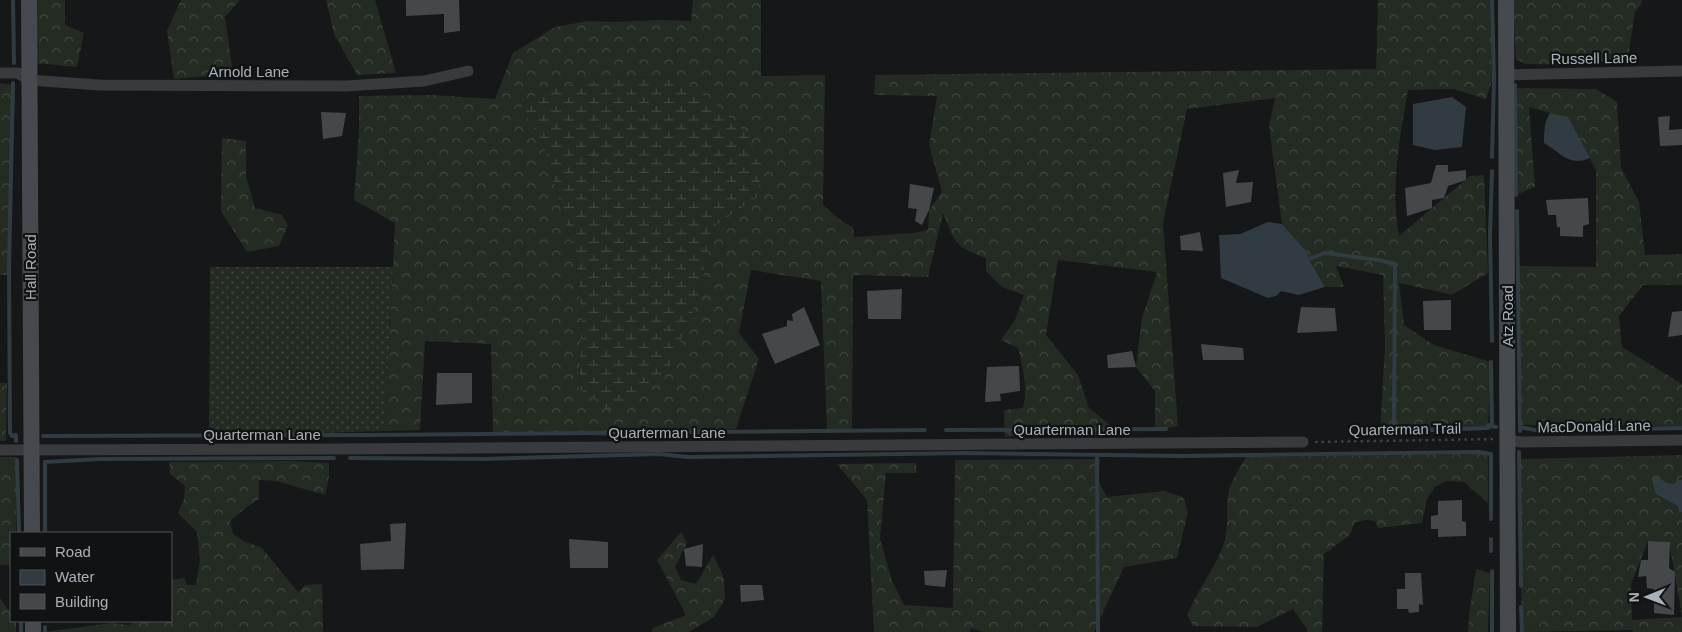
<svg xmlns="http://www.w3.org/2000/svg" width="1682" height="632" font-family="Helvetica,sans-serif">
  <style>
    .grass { fill: url(#grass-dots) }
    .forest { fill: url(#forest-crowns); fill-rule: evenodd }
    .wetland { fill: url(#wetland-marsh) }
    .water { fill: #303c41 }
    .lines { fill: none; stroke-linecap: round; stroke-linejoin: round }
    .stream { stroke: #303c41; stroke-width: 4 }
    .building { fill: #45484b }
    .path { stroke: #3e4144; stroke-width: 2.5; stroke-dasharray: 2.5 4; stroke-linecap: butt }
    .street { stroke: #383a3d; stroke-width: 11 }
    .secondary { stroke: #46494d; stroke-width: 16 }
    .labels { text-anchor: middle; dominant-baseline: central; stroke-width: 4.5; stroke-linejoin: round; paint-order: stroke }
    .street-label { font-size: 15px; fill: #a9b1b8; stroke: #111213 }
  </style>
  <defs>
    <pattern id="grass-dots" width="8" height="8" patternUnits="userSpaceOnUse" patternTransform="scale(1.25)"><rect width="8" height="8" fill="#232b23"/><path d="M2 2h.1M6 6h.1" fill="none" stroke="#404741" stroke-width="1.8" stroke-linecap="round"/></pattern>
    <pattern id="forest-crowns" width="20" height="18" patternUnits="userSpaceOnUse" patternTransform="scale(1.25)"><rect width="20" height="18" fill="#232b23"/><path d="M2 6a3 3 0 1 1 6 0M12 15a3 3 0 1 1 6 0" fill="none" stroke="#404741"/></pattern>
    <pattern id="wetland-marsh" width="20" height="14" patternUnits="userSpaceOnUse" patternTransform="scale(1.25)"><rect width="20" height="14" fill="#232b23"/><path d="M1 5h8M5 5V1M11 12h8M15 12V8" fill="none" stroke="#404741"/></pattern>
  </defs>
  <rect width="100%" height="100%" fill="#161718"/>
  <path class="grass" d="M 210,267 L 393,267 L 385,431 L 209,436 Z"/>
  <path class="forest" d="M 35,0 L 65,0 L 65,25 L 84,33 L 77,67 L 35,63 Z
    M 181,0 L 240,0 L 225,17 L 233,74 L 174,79 L 167,31 Z
    M 326,0 L 375,0 L 396,73 L 357,75 L 334,34 Z
    M 693,0 L 761,0 L 761,76 L 825,75 L 823,205 L 843,222 L 853,227 L 854,237 L 913,233 L 928,230 L 929,210 L 942,192 L 929,145 L 937,96 L 874,95 L 875,75 L 1376,69 L 1378,0 L 1490,0 L 1492,81 L 1486,99 L 1453,89 L 1408,90 C 1400,134 1390,191 1399,236 L 1470,176 L 1484,175 L 1488,273 L 1452,295 L 1399,283 L 1404,325 L 1434,345 L 1491,362 L 1488,428 L 1380,432 L 1385,345 L 1383,275 L 1336,266 L 1344,287 L 1325,287 L 1309,259 L 1308,253 L 1282,224 L 1269,126 L 1275,98 L 1187,109 L 1163,223 L 1178,426 L 1155,431 L 1155,391 L 1136,367 L 1142,318 L 1157,272 L 1058,260 L 1046,335 L 1078,375 L 1089,408 L 1110,425 L 1102,436 L 1052,432 L 1005,437 L 1004,410 L 1023,408 C 1028,387 1023,369 1018,348 L 1001,340 L 1015,320 L 1024,295 L 1002,287 L 986,271 L 986,258 C 954,246 956,245 943,213 L 928,277 L 853,275 L 852,431 L 827,433 L 821,281 L 751,270 L 739,333 L 759,359 L 736,429 L 615,436 L 493,432 L 491,344 L 425,341 L 420,430 L 385,431 L 395,223 L 354,200 L 359,132 L 359,96 L 433,95 L 495,99 L 513,53 L 555,27 L 588,21 L 615,22 L 657,20 L 691,21 ZM 613,77 L 674,78 L 757,197 L 711,229 L 700,294 L 579,389 L 582,318 L 576,259 L 543,143 L 521,107 L 544,90 Z
    M 1513,0 L 1642,0 L 1641,5 L 1635,11 L 1629,52 L 1593,65 L 1525,64 L 1516,59 Z
    M 0,83 L 15,85 L 9,275 L 0,275 Z
    M 1516,88 L 1596,89 L 1617,102 L 1621,168 L 1639,202 L 1645,255 L 1682,254 L 1682,285 L 1643,285 L 1619,316 L 1622,347 L 1682,384 L 1682,426 L 1522,425 L 1519,266 L 1596,267 L 1596,170 L 1568,118 L 1529,107 L 1535,187 L 1518,194 Z
    M 222,138 L 246,141 L 246,176 L 255,208 L 282,215 L 288,225 L 279,246 L 247,252 L 221,211 Z
    M 0,383 L 7,383 L 6,441 L 0,441 Z
    M 1488,454 L 1488,503 L 1464,482 L 1446,481 L 1435,487 L 1427,499 L 1422,523 L 1378,528 L 1375,521 L 1367,520 L 1355,522 L 1350,535 L 1324,554 L 1322,632 L 1307,632 L 1307,629 L 1293,609 L 1257,627 L 1193,626 L 1187,615 C 1197,591 1214,570 1223,546 C 1229,530 1226,512 1228,495 C 1230,482 1240,468 1246,457 Z
    M 1682,455 L 1682,616 L 1669,542 L 1648,541 L 1631,584 L 1632,620 L 1682,617 L 1682,632 L 1633,632 L 1632,630 L 1522,632 L 1519,459 Z
    M 0,457 L 16,457 L 16,533 L 11,533 L 11,565 L 0,565 Z
    M 1100,459 L 1098,480 L 1107,497 L 1164,491 L 1183,497 L 1188,512 L 1177,558 L 1124,567 L 1094,632 L 983,632 L 971,628 L 970,632 L 874,632 L 867,500 L 837,464 L 916,463 L 917,473 L 886,473 L 880,538 L 892,581 L 904,605 L 953,608 L 955,460 Z
    M 292,461 L 329,463 L 329,477 L 325,495 L 276,481 L 259,480 L 259,499 L 247,507 L 230,521 L 233,534 L 244,541 L 262,548 L 298,592 L 305,585 L 322,584 L 323,632 L 44,632 L 111,623 L 129,625 L 135,621 L 171,621 L 171,580 L 184,578 L 187,585 L 196,585 L 200,561 L 197,532 L 178,513 L 184,499 L 185,486 L 170,474 L 169,462 Z
    M 681,532 L 687,543 L 675,567 L 681,580 L 696,584 L 713,555 L 724,578 L 725,599 L 714,617 L 689,632 L 652,632 L 653,628 L 686,615 L 657,560 Z
    M 1476,569 L 1490,573 L 1488,632 L 1468,632 L 1469,615 Z
    M 0,598 L 11,614 L 11,621 L 16,622 L 16,632 L 0,632 Z"/>
  <path class="wetland" d="M 613,77 L 674,78 L 710,99 L 747,134 L 763,168 L 757,197 L 711,229 L 700,294 L 665,377 L 610,410 L 579,389 L 582,318 L 576,259 L 543,143 L 521,107 L 544,90 Z"/>
  <path class="water" d="M 1452,97 L 1466,107 L 1462,147 L 1435,150 L 1413,145 L 1413,104 Z
    M 1550,113 L 1568,117 L 1590,158 C 1569,167 1561,153 1544,143 C 1544,131 1544,123 1550,113 Z
    M 1268,222 L 1282,224 L 1308,253 L 1309,259 L 1325,287 L 1299,295 L 1281,291 L 1276,296 L 1268,298 L 1221,278 L 1219,235 L 1240,234 Z
    M 1656,476 L 1667,483 L 1675,484 L 1677,480 L 1682,480 L 1682,512 L 1679,512 L 1678,506 L 1656,494 L 1652,481 Z"/>
  <g class="lines">
    <path class="stream" d="M 13,0 L 14,63
      M 1492,0 L 1494,79 L 1492,157
      M 13,83 L 9,268 L 10,433 L 12,436 L 16,435 L 16,441
      M 1515,85 L 1516,195
      M 1492,171 L 1490,235 L 1492,341
      M 1517,211 L 1520,431
      M 1309,259 L 1325,253 L 1378,260 L 1395,264 L 1394,426 L 1411,431 L 1488,428 L 1488,425 L 1496,427
      M 1491,362 L 1492,427
      M 1520,427 L 1540,431 L 1682,428
      M 946,430 L 1166,429
      M 43,436 L 371,435 L 925,430
      M 1519,452 L 1521,586
      M 1097,455 L 1098,632
      M 350,458 L 484,459 L 659,454 L 688,457 L 966,453 L 1181,456 L 1479,452 L 1491,454 L 1491,519
      M 17,460 L 19,533
      M 45,533 L 45,462 L 101,459 L 334,458
      M 1491,539 L 1491,551
      M 1492,571 L 1492,632
      M 1521,607 L 1522,632
      M 21,621 L 21,632
      M 45,632 L 45,627"/>
  </g>
  <path class="building" d="M 406,0 L 459,0 L 460,31 L 444,33 L 444,14 L 406,16 Z
    M 321,112 L 346,113 L 342,136 L 323,139 Z
    M 1670,116 L 1669,130 L 1682,129 L 1682,145 L 1660,146 L 1658,117 Z
    M 1436,165 L 1448,165 L 1448,172 L 1466,170 L 1466,180 L 1448,186 L 1444,198 L 1432,200 L 1432,208 L 1407,216 L 1405,188 L 1431,183 Z
    M 1239,170 L 1236,183 L 1253,182 L 1251,202 L 1226,207 L 1223,173 Z
    M 910,184 L 934,188 L 929,210 L 922,225 L 915,221 L 917,209 L 908,208 Z
    M 1588,198 L 1589,224 L 1583,226 L 1583,237 L 1560,236 L 1560,227 L 1557,227 L 1556,215 L 1548,215 L 1546,200 Z
    M 1200,232 L 1203,251 L 1181,250 L 1180,236 Z
    M 902,289 L 901,319 L 868,319 L 867,291 Z
    M 1451,300 L 1451,330 L 1424,330 L 1423,301 Z
    M 804,307 L 820,345 L 775,364 L 762,334 L 787,326 L 787,320 L 793,321 L 792,314 Z
    M 1301,307 L 1335,308 L 1337,331 L 1297,333 Z
    M 1682,311 L 1682,335 L 1668,337 L 1672,312 Z
    M 1201,344 L 1243,348 L 1244,360 L 1203,360 Z
    M 1132,351 L 1136,367 L 1108,368 L 1107,355 Z
    M 1019,366 L 1020,391 L 1000,394 L 1001,401 L 985,402 L 987,367 Z
    M 437,373 L 472,373 L 472,403 L 436,405 Z
    M 1462,500 L 1462,521 L 1466,522 L 1466,536 L 1438,537 L 1438,529 L 1431,529 L 1431,516 L 1438,515 L 1438,501 Z
    M 406,523 L 404,569 L 361,570 L 360,544 L 391,541 L 390,524 Z
    M 569,539 L 608,542 L 608,568 L 570,568 Z
    M 1648,541 L 1670,542 L 1669,568 L 1675,572 L 1674,615 L 1654,613 L 1654,589 L 1647,588 L 1646,576 L 1638,577 L 1641,560 L 1648,560 Z
    M 703,544 L 702,567 L 686,566 L 684,549 Z
    M 947,570 L 945,587 L 925,585 L 924,571 Z
    M 1405,573 L 1421,573 L 1423,605 L 1419,604 L 1419,612 L 1409,613 L 1408,609 L 1397,609 L 1397,589 L 1405,589 Z
    M 740,585 L 762,585 L 764,600 L 741,602 Z"/>
  <g class="lines">
    <path class="path" d="M 1315,442 L 1494,439"/>
    <path class="street" d="M 0,73 L 18,73 L 29,80 L 99,85 L 346,86 L 424,81 L 468,71
      M 1507,75 L 1682,71
      M 1507,440 L 1521,442 L 1682,440
      M 0,450 L 340,449 L 1303,442"/>
    <path class="secondary" d="M 29,0 L 32,533
      M 1506,0 L 1508,632
      M 33,621 L 33,632"/>
  </g>
  <g class="labels">
    <g class="street-label">
      <text transform="translate(1594 58) rotate(-1)">Russell Lane</text>
      <text x="249" y="71">Arnold Lane</text>
      <text transform="translate(30 267) rotate(-90)">Hall Road</text>
      <text transform="translate(1507 316) rotate(-90)">Atz Road</text>
      <text transform="translate(1594 426) rotate(-1)">MacDonald Lane</text>
      <text x="1072" y="429">Quarterman Lane</text>
      <text transform="translate(1405 429) rotate(-1)">Quarterman Trail</text>
      <text x="667" y="432">Quarterman Lane</text>
      <text x="262" y="434">Quarterman Lane</text>
    </g>
  </g>
  <rect x="10" y="532" width="162" height="90" fill="#111213" stroke="#4e5255"/>
  <rect x="20" y="548" width="25" height="8" fill="#46494d" stroke="#4e5255"/>
  <text x="55" y="557" font-size="15" fill="#a9b1b8">Road</text>
  <rect x="20" y="570" width="25" height="15" fill="#303c41" stroke="#4e5255"/>
  <text x="55" y="582" font-size="15" fill="#a9b1b8">Water</text>
  <rect x="20" y="594" width="25" height="15" fill="#45484b" stroke="#4e5255"/>
  <text x="55" y="607" font-size="15" fill="#a9b1b8">Building</text>
  <g transform="translate(1647 597) rotate(269)" stroke="#111213" stroke-width="4" paint-order="stroke">
  <path d="M0-4L9 19L0 12L-9 19Z" fill="#a9b1b8"/>
  <text y="-8" font-size="14" font-weight="bold" text-anchor="middle" fill="#a9b1b8">N</text>
  </g>
</svg>
